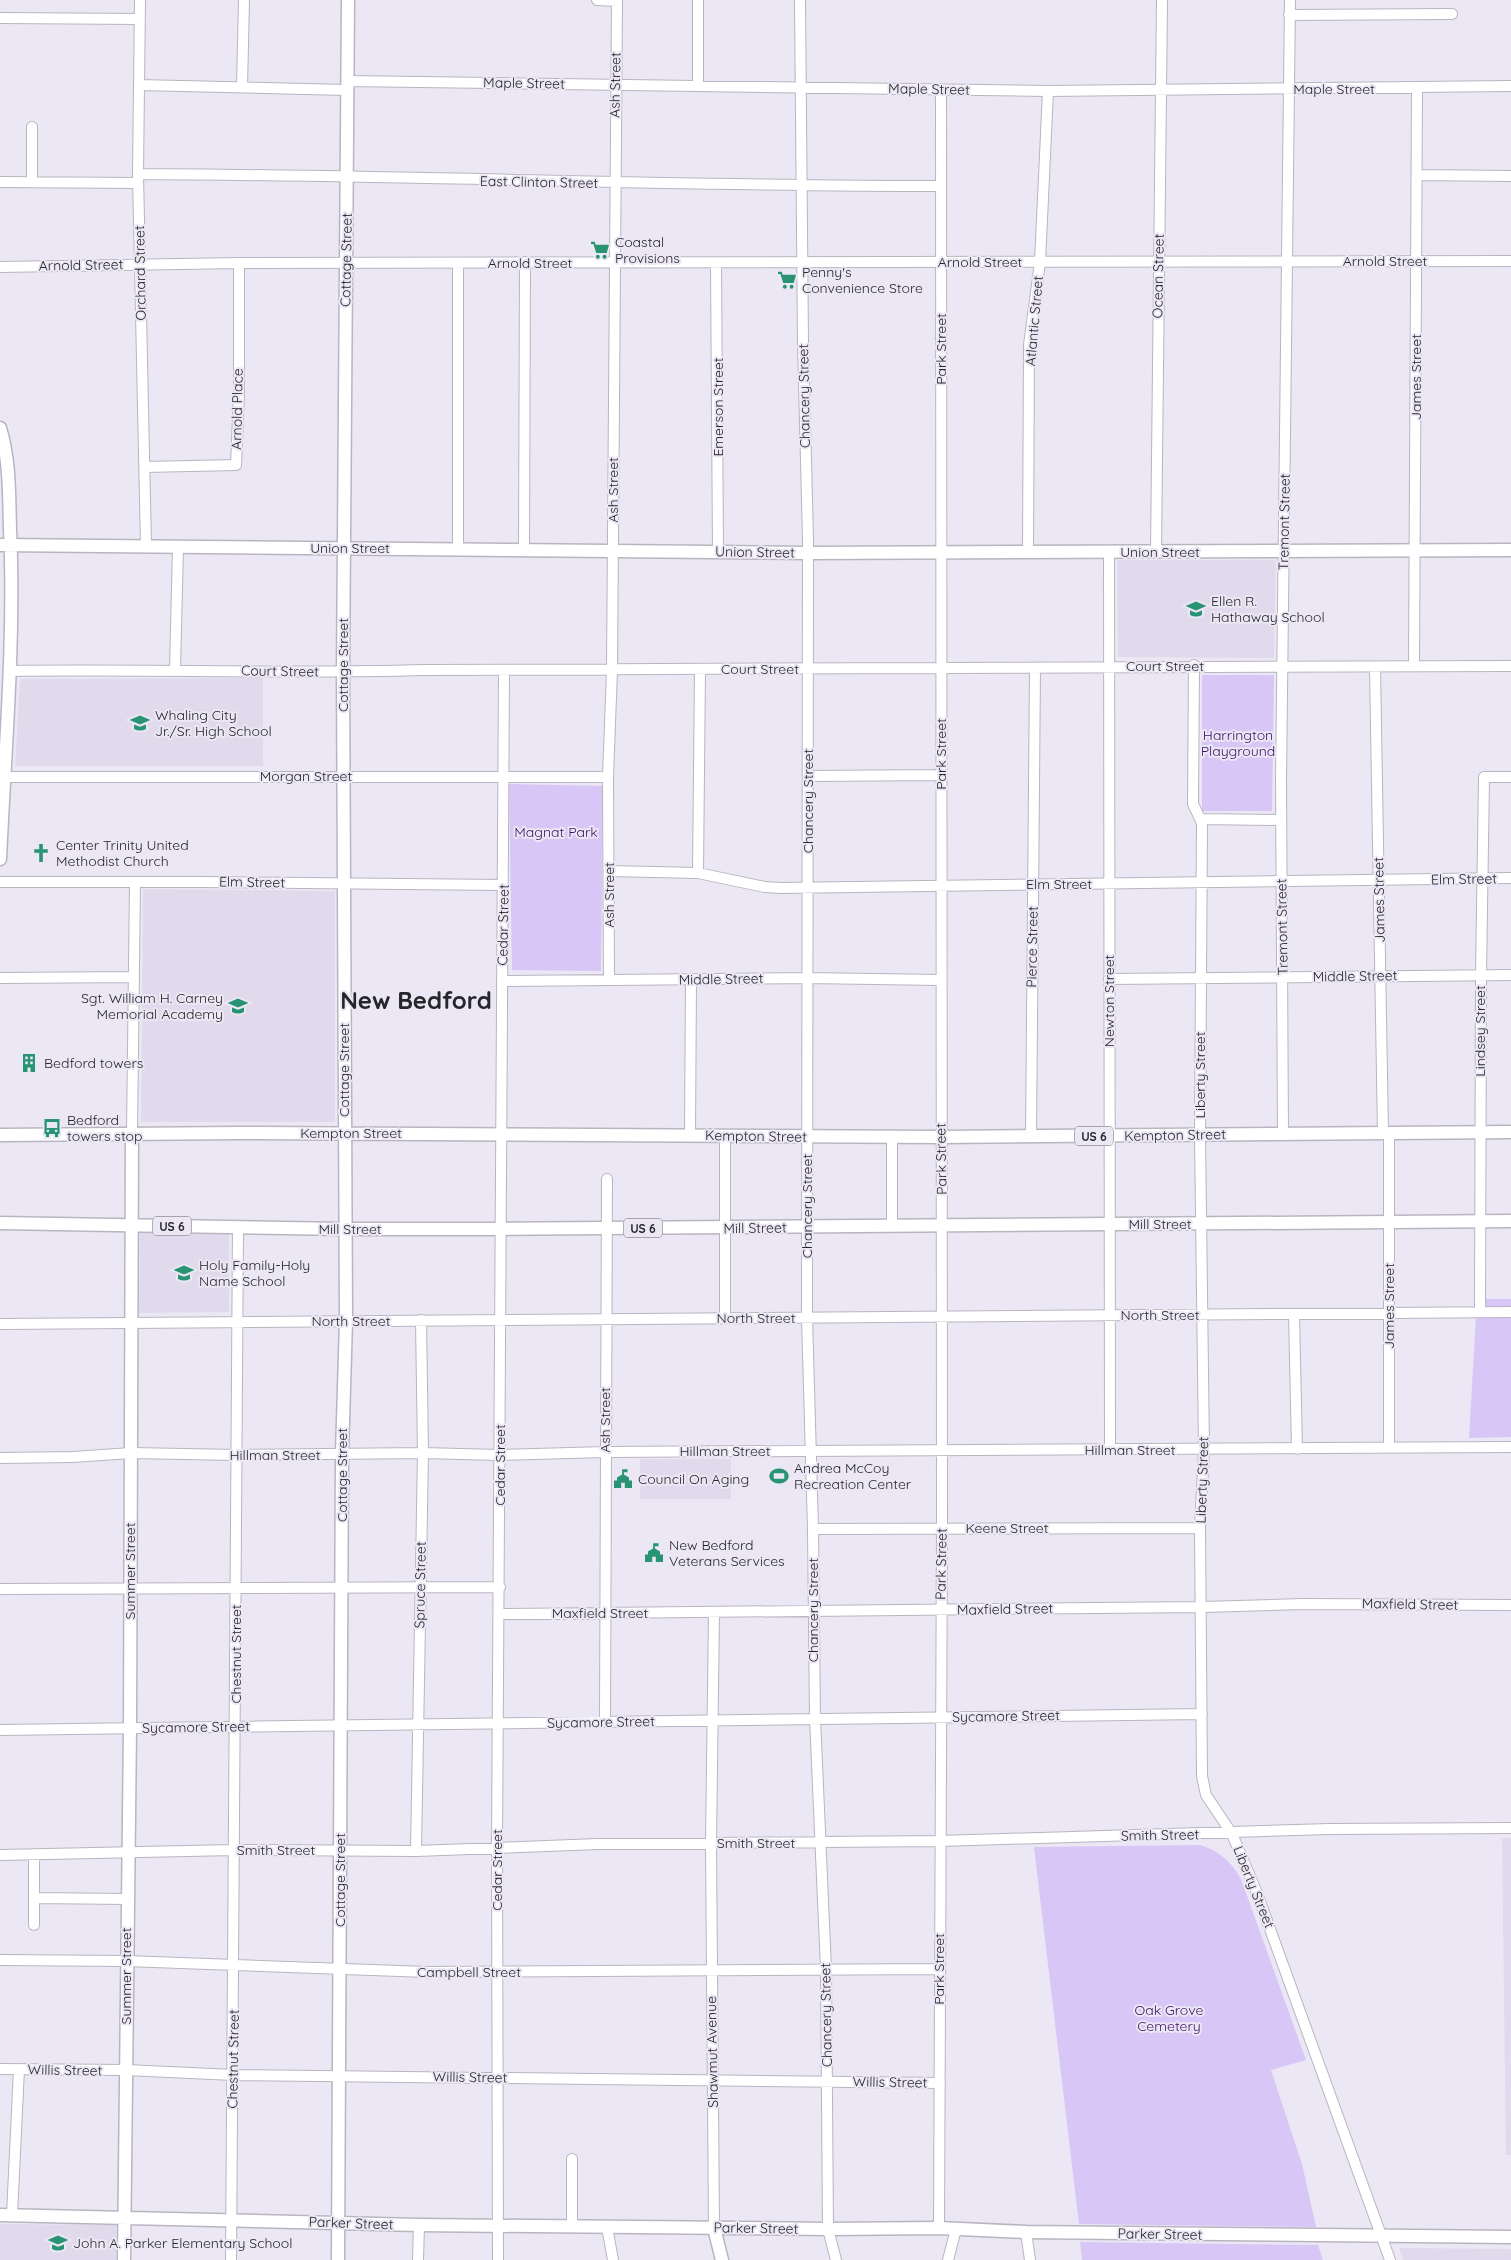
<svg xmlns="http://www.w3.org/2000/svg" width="1511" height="2260" font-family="Quicksand,sans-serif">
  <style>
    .built { fill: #e1daed }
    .green { fill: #d8c6f7 }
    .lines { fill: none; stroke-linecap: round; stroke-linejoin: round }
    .minor-casing { stroke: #b9b5c0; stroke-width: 12 }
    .major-casing { stroke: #b9b5c0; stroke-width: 15 }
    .minor { stroke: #fff; stroke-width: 10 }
    .major { stroke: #fff; stroke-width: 12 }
    .labels { text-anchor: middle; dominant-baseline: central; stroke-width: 4; stroke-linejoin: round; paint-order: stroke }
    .shield { fill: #ebe7f4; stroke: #626067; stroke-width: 1 }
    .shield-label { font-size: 12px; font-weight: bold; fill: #27262a }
    .street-label { font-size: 14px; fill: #27262a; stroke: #ebe7f4 }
    .poi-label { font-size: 14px; fill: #27262a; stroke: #ebe7f4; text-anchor: start }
    .park-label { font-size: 14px; fill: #3c1065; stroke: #ebe7f4 }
    .town-label { font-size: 24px; font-weight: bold; fill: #27262a; stroke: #ebe7f4 }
  </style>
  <rect width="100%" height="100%" fill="#ebe7f4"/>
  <path class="built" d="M 1117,560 L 1276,560 L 1274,658 L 1118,657 Z
    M 263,678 L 263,766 L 15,766 L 20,679 Z
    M 143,889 L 335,891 L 335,1122 L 141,1122 Z
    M 140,1233 L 229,1234 L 229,1312 L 139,1313 Z
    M 640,1459 L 731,1459 L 731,1499 L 640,1499 Z
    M 1511,1838 L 1511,2155 L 1506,2155 L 1502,1839 Z
    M 0,2224 L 116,2225 L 116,2260 L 0,2260 Z
    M 1399,2248 L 1511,2249 L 1511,2260 L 1403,2260 Z"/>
  <path class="green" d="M 1202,675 L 1274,675 L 1272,811 L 1202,811 Z
    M 509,784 L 603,786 L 601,971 L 512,970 Z
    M 1477,1299 L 1511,1299 L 1511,1437 L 1469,1438 Z
    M 1200,1845 C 1219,1851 1231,1861 1241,1879 L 1306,2060 L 1271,2070 L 1302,2164 L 1316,2227 L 1079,2224 L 1034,1847 Z
    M 1080,2242 L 1318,2245 L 1323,2260 L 1082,2260 Z"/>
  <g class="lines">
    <g class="minor-casing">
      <path id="minor" d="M 140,0 L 138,174 L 146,546
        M 597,0 L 617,1
        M 800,0 L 803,344 L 808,539 L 807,1317 L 813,1529 L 815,1718 L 826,1969 L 828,2229 L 836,2260
        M 1289,15 L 1452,14
        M 0,18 L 140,19
        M 347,81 L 1048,91 L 1511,86
        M 139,85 L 347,90
        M 698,86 L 698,0
        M 242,87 L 244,0
        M 138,174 C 405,175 673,186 940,186
        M 1417,175 L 1511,176
        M 0,182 L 138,183
        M 32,182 L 32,127
        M 716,263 L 718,551
        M 0,267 L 239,263 L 1511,261
        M 145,467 L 236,465 L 239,394 L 239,263
        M 458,549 L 458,263
        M 524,549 L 525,262
        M 1028,552 L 1029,345 L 1040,262 L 1048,91
        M 1109,552 L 1110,1450
        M 1156,552 L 1162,0
        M 1194,665 L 1193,804 L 1202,823 L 1200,1135 L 1204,1450 L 1200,1528 L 1202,1776 L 1206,1795 L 1232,1834 L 1257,1893 L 1390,2260
        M 1414,666 L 1417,88
        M 1375,667 L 1383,1134
        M 175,669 L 178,548
        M 9,671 C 148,669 287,674 425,670 C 787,669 1149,666 1511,666
        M 808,776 L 941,775
        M 4,777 L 608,777
        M 1201,819 L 1281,820
        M 609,871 L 698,873 L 765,887 L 781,888 L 1511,878
        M 698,873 L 700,670
        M 0,882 L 202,882 L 503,885
        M 0,978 L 134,977
        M 1109,979 L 1511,975
        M 609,980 L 608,777 L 612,670 L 617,0
        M 502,981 L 807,978 L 941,980
        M 132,1133 L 135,882
        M 690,1134 L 691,979
        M 1389,1134 L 1389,1448
        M 1283,1135 L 1281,780 L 1290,0
        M 892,1137 L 892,1226
        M 1031,1137 L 1035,668
        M 1480,1312 L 1481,975 L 1484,777 L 1511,777
        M 1294,1314 L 1297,1449
        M 725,1318 L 725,1135
        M 0,1324 L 1511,1312
        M 0,1458 L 73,1457 L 131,1453 L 237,1455 L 423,1453 L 499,1455 L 605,1452 L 1511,1447
        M 813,1529 L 1200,1528
        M 0,1589 L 500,1587
        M 714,1612 L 711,1843 L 714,2228
        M 499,1614 L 1203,1607 L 1302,1604 L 1511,1605
        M 605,1721 L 607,1179
        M 0,1730 L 1202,1714
        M 416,1851 L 423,1453 L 421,1320
        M 34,1854 L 34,1898 L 127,1899
        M 0,1855 L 234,1850 L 416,1851 L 598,1844 L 940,1841 L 1329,1829 L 1511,1828
        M 34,1898 L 34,1925
        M 0,1960 L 126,1961 L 427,1972 L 939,1969
        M 0,2069 L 126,2070 L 233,2075 L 940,2083
        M 12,2215 L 19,2069
        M 572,2226 L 572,2159
        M 607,2227 L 613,2260
        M 939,2228 L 942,1528 L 941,89
        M 1026,2232 L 1030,2260
        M 231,2260 L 238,1227
        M 418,2260 L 419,2225
        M 498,2260 L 497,1848 L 504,670
        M 948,2260 L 956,2229"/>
    </g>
    <g class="major-casing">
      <path id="major" d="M 0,428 C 10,460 9,496 10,529 C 15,639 5,749 0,859
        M 0,545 L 808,553 L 1511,550
        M 0,1135 L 240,1133 L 941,1137 L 1511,1132
        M 0,1223 L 344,1229 L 485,1229 L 1511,1221
        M 0,2215 L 419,2225 L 828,2229 L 939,2228 L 1026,2232 L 1511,2237
        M 714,2228 L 722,2260
        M 124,2260 L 130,1728 L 132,1133
        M 338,2260 L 342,1454 L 346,1321 L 343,672 L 348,0"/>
    </g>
    <use href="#minor" class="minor"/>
    <use href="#major" class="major"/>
  </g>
  <defs>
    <g id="supermarket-bare" transform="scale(1.5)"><path d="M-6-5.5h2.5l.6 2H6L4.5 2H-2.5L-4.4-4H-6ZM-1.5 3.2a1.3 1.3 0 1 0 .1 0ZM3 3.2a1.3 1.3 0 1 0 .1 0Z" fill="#299474" stroke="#ebe7f4" stroke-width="2.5" paint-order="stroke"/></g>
    <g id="school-bare" transform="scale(1.5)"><path d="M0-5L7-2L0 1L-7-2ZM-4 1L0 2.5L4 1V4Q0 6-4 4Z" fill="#299474" stroke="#ebe7f4" stroke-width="2.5" paint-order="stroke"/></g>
    <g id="church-bare" transform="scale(1.5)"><path d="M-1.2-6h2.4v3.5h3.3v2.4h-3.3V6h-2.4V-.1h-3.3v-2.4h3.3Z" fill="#299474" stroke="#ebe7f4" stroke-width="2.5" paint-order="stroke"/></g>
    <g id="building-bare" transform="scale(1.5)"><path d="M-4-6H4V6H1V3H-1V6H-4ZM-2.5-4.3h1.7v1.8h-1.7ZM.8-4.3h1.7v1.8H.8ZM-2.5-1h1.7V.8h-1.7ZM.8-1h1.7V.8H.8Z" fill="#299474" stroke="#ebe7f4" stroke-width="2.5" paint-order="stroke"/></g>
    <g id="bus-bare" transform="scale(1.5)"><path d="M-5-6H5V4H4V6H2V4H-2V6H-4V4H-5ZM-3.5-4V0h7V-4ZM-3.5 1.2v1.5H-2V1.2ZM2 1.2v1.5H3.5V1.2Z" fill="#299474" stroke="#ebe7f4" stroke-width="2.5" paint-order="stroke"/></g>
    <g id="stadium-bare" transform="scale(1.5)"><path d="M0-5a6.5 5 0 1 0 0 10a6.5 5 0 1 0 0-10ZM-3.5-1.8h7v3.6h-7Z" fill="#299474" stroke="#ebe7f4" stroke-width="2.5" paint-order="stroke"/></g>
    <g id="civic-bare" transform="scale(1.5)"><path d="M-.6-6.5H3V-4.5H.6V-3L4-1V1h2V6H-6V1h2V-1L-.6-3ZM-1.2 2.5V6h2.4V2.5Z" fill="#299474" stroke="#ebe7f4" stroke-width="2.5" paint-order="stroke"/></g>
  </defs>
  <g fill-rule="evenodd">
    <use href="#supermarket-bare" x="600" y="250"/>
    <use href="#supermarket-bare" x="787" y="280"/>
    <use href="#school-bare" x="1196" y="609"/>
    <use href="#school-bare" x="140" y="723"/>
    <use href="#church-bare" x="41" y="853"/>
    <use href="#school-bare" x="238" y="1006"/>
    <use href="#building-bare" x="29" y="1063"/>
    <use href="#bus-bare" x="52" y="1128"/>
    <use href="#school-bare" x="184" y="1273"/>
    <use href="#stadium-bare" x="779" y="1476"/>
    <use href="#civic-bare" x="623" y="1479"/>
    <use href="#civic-bare" x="654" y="1553"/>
    <use href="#school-bare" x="58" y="2243"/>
  </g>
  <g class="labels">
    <g class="shield">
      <rect x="1075" y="1126.5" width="38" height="19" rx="4"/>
      <rect x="153" y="1216.5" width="38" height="19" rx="4"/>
      <rect x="624" y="1218.5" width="38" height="19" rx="4"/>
    </g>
    <g class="shield-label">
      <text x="1094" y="1136">US 6</text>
      <text x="172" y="1226">US 6</text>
      <text x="643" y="1228">US 6</text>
    </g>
    <g class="street-label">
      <text transform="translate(524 83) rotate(1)">Maple Street</text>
      <text transform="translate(615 85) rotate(-89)">Ash Street</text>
      <text transform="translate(929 89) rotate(1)">Maple Street</text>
      <text x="1334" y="89">Maple Street</text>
      <text transform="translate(539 182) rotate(1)">East Clinton Street</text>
      <text transform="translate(346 260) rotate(-89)">Cottage Street</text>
      <text x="1385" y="261">Arnold Street</text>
      <text x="980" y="262">Arnold Street</text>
      <text x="530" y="263">Arnold Street</text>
      <text transform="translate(81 265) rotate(-1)">Arnold Street</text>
      <text transform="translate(140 273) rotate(-91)">Orchard Street</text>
      <text transform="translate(1158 276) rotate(-89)">Ocean Street</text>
      <text transform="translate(1034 321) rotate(-85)">Atlantic Street</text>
      <text transform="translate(941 349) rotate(-90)">Park Street</text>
      <text transform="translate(1416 377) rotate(-90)">James Street</text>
      <text transform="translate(804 396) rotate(-91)">Chancery Street</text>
      <text transform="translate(718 407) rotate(-90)">Emerson Street</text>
      <text transform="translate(237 409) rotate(-89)">Arnold Place</text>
      <text transform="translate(613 490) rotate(-90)">Ash Street</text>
      <text transform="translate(1284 522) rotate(-89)">Tremont Street</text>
      <text x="350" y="548">Union Street</text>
      <text transform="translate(755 552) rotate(1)">Union Street</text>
      <text x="1160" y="552">Union Street</text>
      <text transform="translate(343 665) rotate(-90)">Cottage Street</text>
      <text x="1165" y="666">Court Street</text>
      <text x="760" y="669">Court Street</text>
      <text transform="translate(280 671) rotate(1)">Court Street</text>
      <text transform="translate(941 754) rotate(-90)">Park Street</text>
      <text x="306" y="776">Morgan Street</text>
      <text transform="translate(808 801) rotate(-90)">Chancery Street</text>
      <text transform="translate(1464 879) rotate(-1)">Elm Street</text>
      <text transform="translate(252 882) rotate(1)">Elm Street</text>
      <text x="1059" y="884">Elm Street</text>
      <text transform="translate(609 895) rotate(-90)">Ash Street</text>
      <text transform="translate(1379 900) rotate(-91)">James Street</text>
      <text transform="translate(503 925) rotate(-89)">Cedar Street</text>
      <text transform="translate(1282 927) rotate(-91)">Tremont Street</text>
      <text transform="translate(1032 947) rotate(-89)">Pierce Street</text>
      <text transform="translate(1355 976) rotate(-1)">Middle Street</text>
      <text transform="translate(721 979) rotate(-1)">Middle Street</text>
      <text transform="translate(1109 1001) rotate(-90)">Newton Street</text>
      <text transform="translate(1480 1031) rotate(-90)">Lindsey Street</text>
      <text transform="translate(344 1070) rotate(-90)">Cottage Street</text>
      <text transform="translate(1200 1075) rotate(-90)">Liberty Street</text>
      <text x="351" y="1133">Kempton Street</text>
      <text transform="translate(1175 1135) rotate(-1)">Kempton Street</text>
      <text transform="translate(756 1136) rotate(1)">Kempton Street</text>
      <text transform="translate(941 1159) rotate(-91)">Park Street</text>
      <text transform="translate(807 1206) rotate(-90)">Chancery Street</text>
      <text x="1160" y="1224">Mill Street</text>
      <text transform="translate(755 1228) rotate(-1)">Mill Street</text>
      <text x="350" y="1229">Mill Street</text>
      <text transform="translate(1389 1306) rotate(-90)">James Street</text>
      <text x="1160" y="1315">North Street</text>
      <text x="756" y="1318">North Street</text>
      <text x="351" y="1321">North Street</text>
      <text transform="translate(605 1420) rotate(-90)">Ash Street</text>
      <text x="1130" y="1450">Hillman Street</text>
      <text x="725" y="1451">Hillman Street</text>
      <text x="275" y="1455">Hillman Street</text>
      <text transform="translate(500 1465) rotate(-90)">Cedar Street</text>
      <text transform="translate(342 1475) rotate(-90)">Cottage Street</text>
      <text transform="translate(1202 1480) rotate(-88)">Liberty Street</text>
      <text x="1007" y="1528">Keene Street</text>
      <text transform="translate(941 1564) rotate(-89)">Park Street</text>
      <text transform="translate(130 1571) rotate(-90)">Summer Street</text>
      <text transform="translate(420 1585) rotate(-89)">Spruce Street</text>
      <text transform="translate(1410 1604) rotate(1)">Maxfield Street</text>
      <text transform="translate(1005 1609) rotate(-1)">Maxfield Street</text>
      <text transform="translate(813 1610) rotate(-90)">Chancery Street</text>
      <text x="600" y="1613">Maxfield Street</text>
      <text transform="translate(236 1654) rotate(-90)">Chestnut Street</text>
      <text transform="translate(1006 1716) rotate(-1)">Sycamore Street</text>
      <text transform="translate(601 1722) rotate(-1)">Sycamore Street</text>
      <text transform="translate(196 1727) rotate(-1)">Sycamore Street</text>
      <text transform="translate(1160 1835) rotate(-1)">Smith Street</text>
      <text x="756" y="1843">Smith Street</text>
      <text x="276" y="1850">Smith Street</text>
      <text transform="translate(497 1870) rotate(-90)">Cedar Street</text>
      <text transform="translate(340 1880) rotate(-90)">Cottage Street</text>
      <text transform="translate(1254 1887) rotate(68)">Liberty Street</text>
      <text transform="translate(939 1969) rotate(-90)">Park Street</text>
      <text x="469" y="1972">Campbell Street</text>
      <text transform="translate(126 1976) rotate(-90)">Summer Street</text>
      <text transform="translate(826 2015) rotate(-91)">Chancery Street</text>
      <text transform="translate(712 2052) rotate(-91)">Shawmut Avenue</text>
      <text transform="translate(233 2059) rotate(-89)">Chestnut Street</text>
      <text transform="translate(65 2070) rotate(1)">Willis Street</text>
      <text transform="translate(470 2077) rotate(1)">Willis Street</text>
      <text transform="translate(890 2082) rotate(1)">Willis Street</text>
      <text transform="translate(351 2223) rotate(2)">Parker Street</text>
      <text transform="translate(756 2228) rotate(1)">Parker Street</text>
      <text transform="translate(1160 2234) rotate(1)">Parker Street</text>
    </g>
    <g class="poi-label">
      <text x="615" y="242">Coastal<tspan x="615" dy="16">Provisions</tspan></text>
      <text x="802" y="272">Penny's<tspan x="802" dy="16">Convenience Store</tspan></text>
      <text x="1211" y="601">Ellen R.<tspan x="1211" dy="16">Hathaway School</tspan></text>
      <text x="155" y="715">Whaling City<tspan x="155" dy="16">Jr./Sr. High School</tspan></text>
      <text x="56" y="845">Center Trinity United<tspan x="56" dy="16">Methodist Church</tspan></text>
      <text x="223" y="998" text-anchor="end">Sgt. William H. Carney<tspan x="223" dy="16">Memorial Academy</tspan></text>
      <text x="44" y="1063">Bedford towers</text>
      <text x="67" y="1120">Bedford<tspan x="67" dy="16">towers stop</tspan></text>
      <text x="199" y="1265">Holy Family-Holy<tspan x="199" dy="16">Name School</tspan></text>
      <text x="794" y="1468">Andrea McCoy<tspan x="794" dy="16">Recreation Center</tspan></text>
      <text x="638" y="1479">Council On Aging</text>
      <text x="669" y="1545">New Bedford<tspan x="669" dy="16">Veterans Services</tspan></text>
      <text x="73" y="2243">John A. Parker Elementary School</text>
    </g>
    <g class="park-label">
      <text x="1238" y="735">Harrington<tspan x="1238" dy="16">Playground</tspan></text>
      <text x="556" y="832">Magnat Park</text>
      <text x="1169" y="2010">Oak Grove<tspan x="1169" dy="16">Cemetery</tspan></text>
    </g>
    <g class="town-label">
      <text x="416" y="1000">New Bedford</text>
    </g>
  </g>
</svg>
